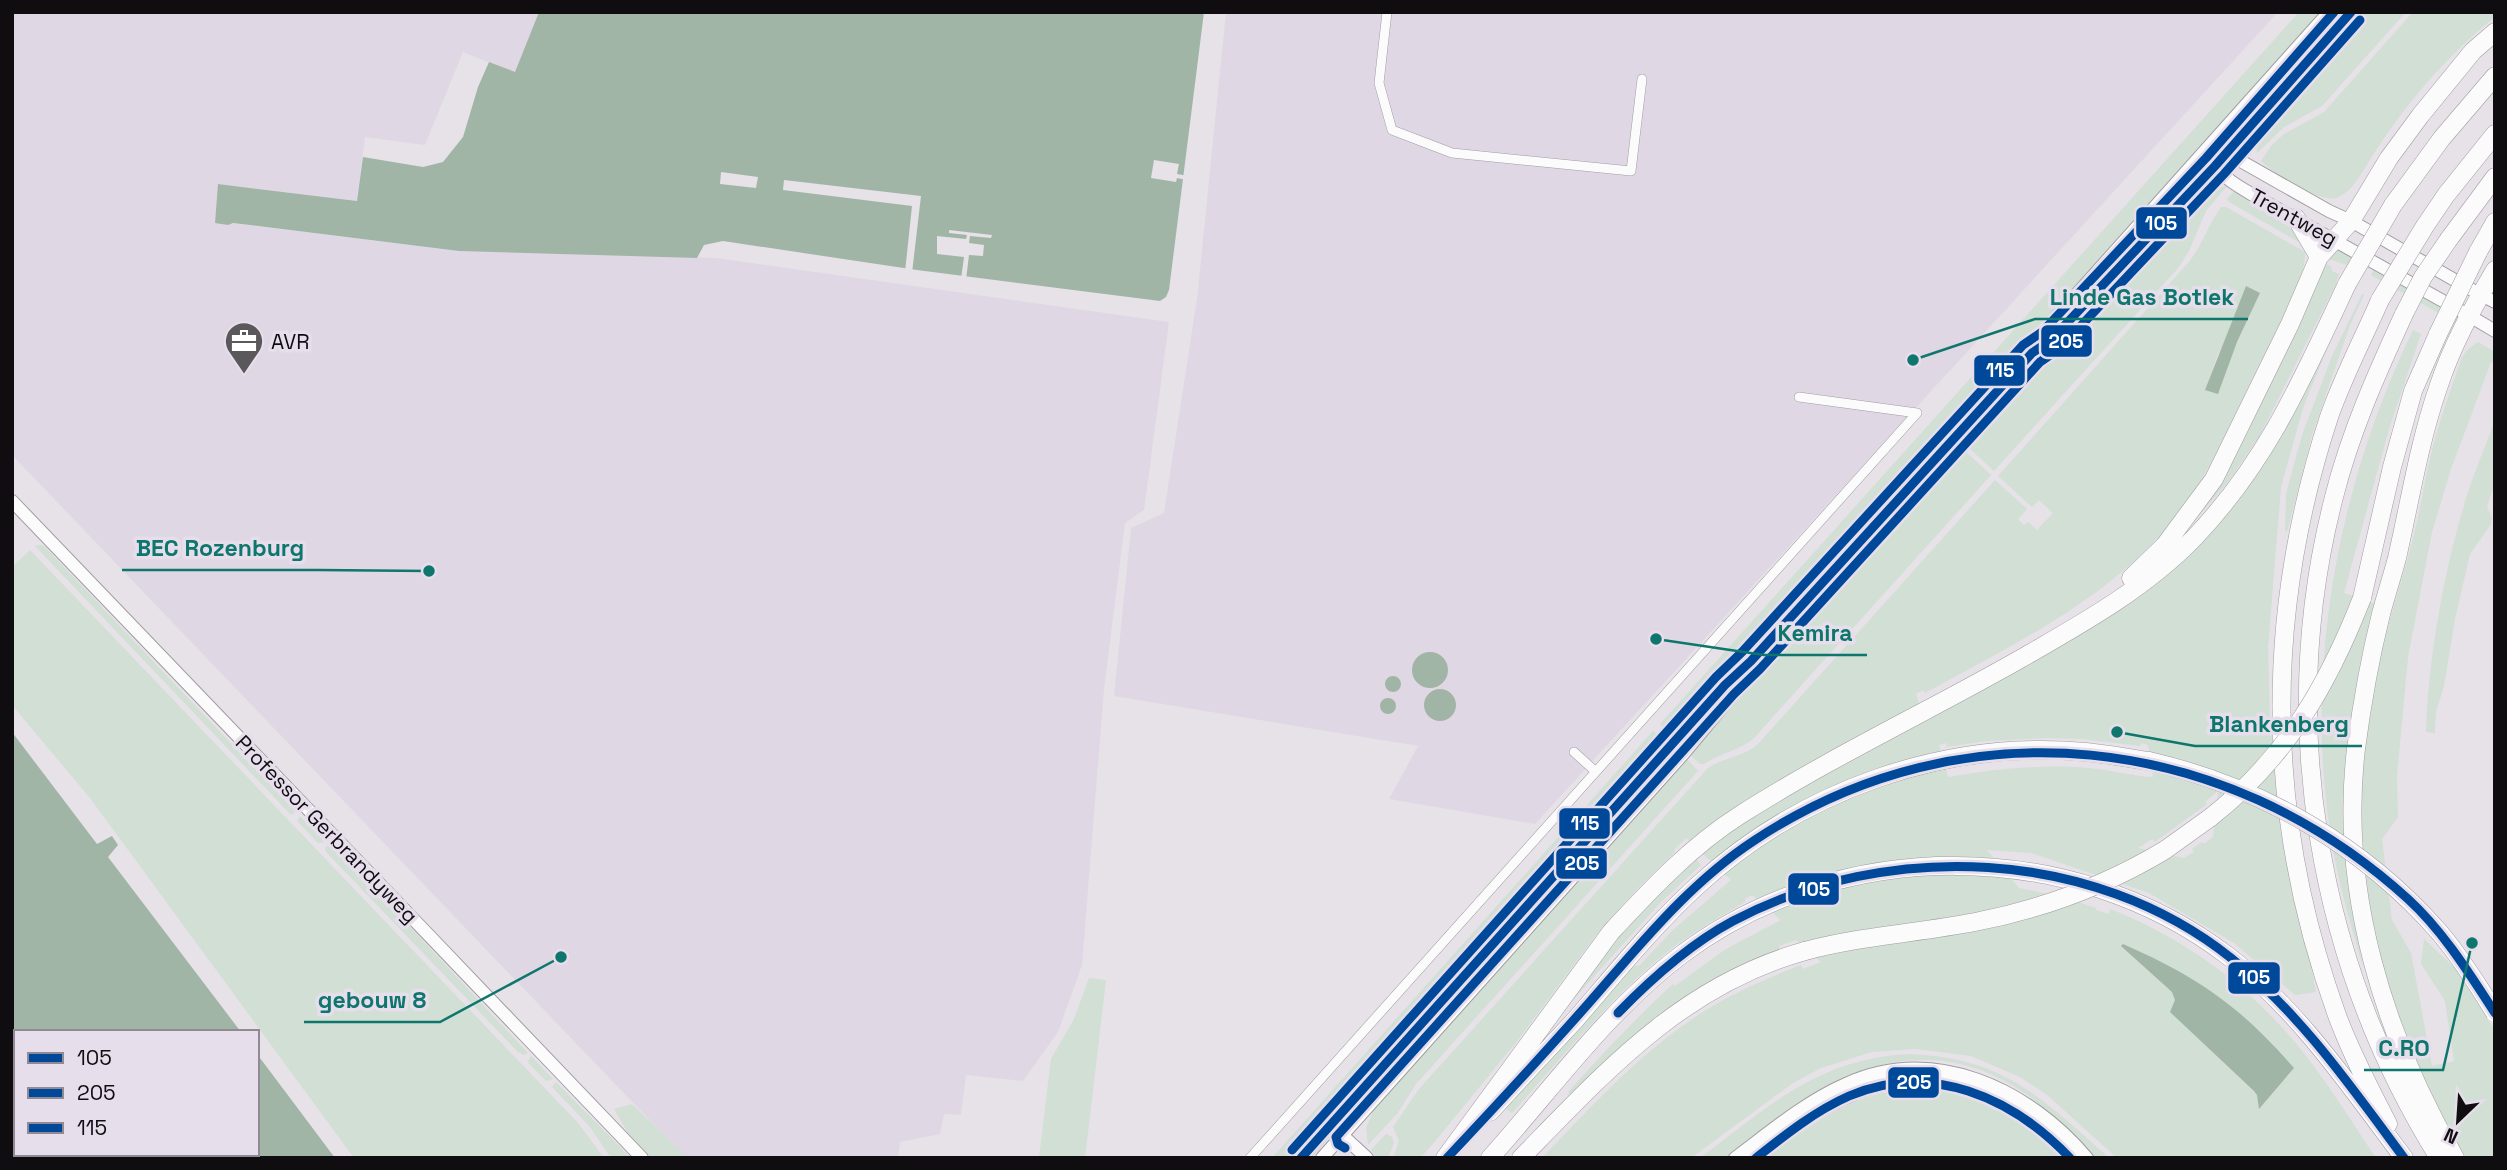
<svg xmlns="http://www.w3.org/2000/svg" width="2507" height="1170" font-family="'Space Grotesk',sans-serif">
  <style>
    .built { fill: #e0d7e5 }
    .green { fill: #d1dfd4; fill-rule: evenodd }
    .water { fill: #a1b5a6 }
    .pier { fill: #e6e2e8 }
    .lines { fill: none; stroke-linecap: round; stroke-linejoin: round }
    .minor-casing { stroke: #a09ca1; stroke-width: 10 }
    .tertiary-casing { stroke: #a09ca1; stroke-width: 14 }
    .secondary-casing { stroke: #a09ca1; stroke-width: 14 }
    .motorway-casing { stroke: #a09ca1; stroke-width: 19 }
    .minor { stroke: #fbfbfc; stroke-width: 9 }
    .tertiary { stroke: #fbfbfc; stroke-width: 12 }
    .secondary { stroke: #fbfbfc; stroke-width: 12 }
    .motorway { stroke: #fbfbfc; stroke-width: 18 }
    .motorway-bridge-casing { stroke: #a09ca1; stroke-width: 19; stroke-linecap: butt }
    .motorway-bridge { stroke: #fbfbfc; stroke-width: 18 }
    .bus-1-casing { stroke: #e7deec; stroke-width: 14 }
    .bus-2-casing { stroke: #e7deec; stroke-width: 14 }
    .bus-3-casing { stroke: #e7deec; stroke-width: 14 }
    .bus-1 { stroke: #004899; stroke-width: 9 }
    .bus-2 { stroke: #004899; stroke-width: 9 }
    .bus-3 { stroke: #004899; stroke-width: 9 }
    .labels { text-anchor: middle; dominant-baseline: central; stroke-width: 7; stroke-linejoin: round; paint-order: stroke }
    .street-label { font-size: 21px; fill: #100d11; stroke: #e7deec }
    .poi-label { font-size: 21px; fill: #100d11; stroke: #e7deec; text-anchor: start }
    .leader { fill: none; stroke: #0f766e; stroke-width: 2.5 }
    .callout-dot { fill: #0f766e; stroke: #e7deec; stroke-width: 2.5 }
    .callout-label { font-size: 23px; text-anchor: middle; font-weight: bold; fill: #0f766e; stroke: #e7deec; stroke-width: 7; stroke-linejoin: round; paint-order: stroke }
    .line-badge { stroke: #e7deec; stroke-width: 2.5 }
    .badge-label { font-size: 19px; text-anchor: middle; font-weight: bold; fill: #fff }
  </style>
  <rect width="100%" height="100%" fill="#e6e2e8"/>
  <path class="built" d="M 12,12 L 539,12 L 515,73 L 463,52 L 425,145 L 365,137 L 357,201 L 219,184 L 215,222 L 228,225 L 232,223 L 460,251 L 716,258 L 1169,322 L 1144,510 L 1125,523 L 1104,689 L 1082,965 L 1058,1032 L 1023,1081 L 966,1075 L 961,1115 L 944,1114 L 940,1134 L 900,1142 L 898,1158 L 686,1158 L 12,455 Z
    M 1226,12 L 2278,12 L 1535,824 L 1389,799 L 1418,746 L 1114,696 L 1131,528 L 1164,513 L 1197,299 Z"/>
  <path class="green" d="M 2299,12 L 2317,13 L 2304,36 L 1672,737 L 1660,724 Z
    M 2358,12 L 2406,12 L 2322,106 L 2284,127 L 2257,153 L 2256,133 L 2262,120 Z
    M 2413,12 L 2495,12 L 2495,17 C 2445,57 2405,105 2371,158 C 2362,172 2353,192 2336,198 C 2319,203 2274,173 2261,161 L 2271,146 L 2284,134 L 2324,112 Z
    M 2227,186 L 2206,211 L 2189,251 L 2179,267 L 1994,471 L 1968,447 L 1979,433 L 1975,428 L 2090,314 L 2200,196 L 2212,189 Z
    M 2236,189 L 2255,206 L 2293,229 L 2304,245 L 2229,202 L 2227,199 Z
    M 2221,207 L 2226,207 L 2305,252 C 2305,290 2274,335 2257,369 C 2236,411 2218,456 2191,496 C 2128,590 2022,640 1925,693 L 1923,690 L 1916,694 L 1924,722 L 1931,719 L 1930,716 L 2180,557 L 2336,327 L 2303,408 L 2281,487 L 2268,648 L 2270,718 L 2282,815 L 2316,992 L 2295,995 L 2234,943 L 2149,893 L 2031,853 L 1987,850 L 2019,888 C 2046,893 2071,899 2096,908 L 2096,910 L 2109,914 L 2110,909 C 2187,939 2252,988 2303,1052 C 2329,1085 2352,1122 2376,1158 L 2117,1158 L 2046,1094 L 2020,1077 L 1971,1056 L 1915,1049 L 1872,1052 L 1821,1068 L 1793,1083 L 1691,1158 L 1542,1158 C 1589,1109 1635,1058 1691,1020 C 1725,996 1763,980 1801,965 L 1803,969 L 1821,962 L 1796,940 L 1779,946 L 1780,949 L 1777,951 L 1715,979 L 1664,1012 L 1572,1096 L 1568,1092 C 1602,1054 1636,1018 1673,984 L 1675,986 L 1726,949 L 1781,920 L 1752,895 L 1745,899 L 1745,902 C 1714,920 1683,938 1656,961 C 1603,1006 1558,1062 1512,1113 L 1506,1109 L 1632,965 L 1639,966 L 1673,930 L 1731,880 L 1686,838 L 1674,850 L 1675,852 L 1636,890 L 1596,935 L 1518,1040 L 1432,1145 L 1420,1158 L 1393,1158 L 1399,1141 L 1393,1127 L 1419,1089 L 1708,768 C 1724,757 1744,757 1758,744 L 1995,480 L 2027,509 L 2018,519 L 2024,525 L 2028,522 L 2037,530 L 2053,513 L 2039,500 L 2032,507 L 1998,476 L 2188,263 C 2202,246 2208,225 2221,207 ZM 2260,293 L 2237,342 L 2206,390 L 2218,354 ZM 2047,738 L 2082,739 L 2140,746 L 2141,743 L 2148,745 L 2153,777 C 2132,776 2110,770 2089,768 C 2041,764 1995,769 1948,777 L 1939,745 L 1946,743 L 1947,747 L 1986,741 ZM 2218,791 L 2213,837 L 2204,844 L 2202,842 L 2192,849 L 2194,852 L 2184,858 L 2138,848 L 2152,839 L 2155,842 L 2207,804 L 2205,802 Z
    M 2338,248 L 2366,263 L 2362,270 L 2329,259 Z
    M 2326,264 L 2331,266 L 2332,271 L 2339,274 L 2336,284 L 2259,437 L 2227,483 L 2186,531 Z
    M 2375,267 L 2459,316 L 2458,324 L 2371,275 Z
    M 2362,294 L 2364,295 L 2350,325 L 2312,435 L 2287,532 L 2285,531 L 2286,494 L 2302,435 L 2332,356 Z
    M 2413,330 L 2421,334 L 2389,429 L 2344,593 L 2376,604 L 2363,651 L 2348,744 L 2347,779 L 2355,921 L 2363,968 C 2354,934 2343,900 2336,865 C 2300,686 2334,493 2413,330 Z
    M 2478,342 L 2495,352 L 2495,364 L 2491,362 L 2451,469 L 2432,532 L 2408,657 L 2397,776 L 2398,817 L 2382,839 L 2392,920 L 2411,953 L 2432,1066 L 2454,1061 L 2445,1001 L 2421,964 L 2424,939 L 2457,970 L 2495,1030 L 2495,1158 L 2466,1158 C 2377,1021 2340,840 2374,679 C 2386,627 2404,577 2416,526 C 2421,505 2424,484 2429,463 C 2437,427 2450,392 2462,357 L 2468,349 Z
    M 2495,420 L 2495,483 L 2487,507 L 2492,518 L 2491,524 L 2470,554 L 2455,619 L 2444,686 L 2436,712 L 2435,733 L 2426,732 C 2429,653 2444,571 2467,495 C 2475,470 2486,445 2495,420 Z
    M 1952,450 L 1964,450 L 1991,475 L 1754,738 C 1739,751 1720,753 1704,764 L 1700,764 L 1689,754 L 1775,646 Z
    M 41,545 L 45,547 L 296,812 L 291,815 L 35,546 Z
    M 30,550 L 578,1123 L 604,1158 L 354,1158 L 90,798 L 12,705 L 12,567 Z
    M 1653,731 L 1667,743 L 1297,1158 L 1272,1158 Z
    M 1685,757 L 1698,771 L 1416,1084 L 1397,1114 L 1368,1145 L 1366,1128 L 1376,1104 Z
    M 300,816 L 324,841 L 322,843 L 318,843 L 297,821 Z
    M 328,845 L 380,895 L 528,1053 L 524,1055 L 518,1052 L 326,852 L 325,848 Z
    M 1696,859 L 1701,865 L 1660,903 L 1554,1021 L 1620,929 Z
    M 1089,978 L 1106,980 L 1085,1158 L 1039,1158 L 1051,1059 L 1074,1019 Z
    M 1907,1054 C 2003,1057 2041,1097 2109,1158 L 2094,1158 L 2078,1142 L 2080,1139 C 2061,1123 2043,1105 2023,1092 C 1941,1037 1860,1058 1786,1112 C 1774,1121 1733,1156 1721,1158 C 1714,1159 1707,1158 1700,1158 C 1770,1106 1816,1060 1907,1054 Z
    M 531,1056 L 553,1079 L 546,1081 L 529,1064 L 528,1061 Z
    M 556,1082 L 631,1158 L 611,1158 L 590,1127 L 552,1087 Z
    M 1902,1089 C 1973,1088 2011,1112 2063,1157 L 2065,1155 L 2069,1158 L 1765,1158 C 1810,1125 1846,1098 1902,1089 Z
    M 632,1104 L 688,1158 L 651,1158 L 628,1133 L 614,1109 Z
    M 1386,1134 L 1392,1137 L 1394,1143 L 1388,1158 L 1377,1158 L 1371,1150 Z"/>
  <path class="water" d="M 539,12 L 1204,12 L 1169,290 L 1166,297 L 1160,301 L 917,270 L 723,241 L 704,245 L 697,258 L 459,251 L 233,223 L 228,225 L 215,223 L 218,184 L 357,201 L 363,157 L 423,167 L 443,162 L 463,137 L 478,87 L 489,62 L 515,72 Z
    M 2246,286 L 2260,293 L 2237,342 L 2218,394 L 2205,390 Z
    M1412 670a18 18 0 1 1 36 0a18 18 0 1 1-36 0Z
    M1385 684a8 8 0 1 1 16 0a8 8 0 1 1-16 0Z
    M1424 705a16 16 0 1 1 32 0a16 16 0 1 1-32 0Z
    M1380 706a8 8 0 1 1 16 0a8 8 0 1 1-16 0Z
    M 12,732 L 97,844 L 112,836 L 118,845 L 108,857 L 241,1032 L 16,1032 L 16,1154 L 257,1154 L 257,1054 L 335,1158 L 12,1158 Z
    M 2123,944 C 2198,977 2240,1006 2294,1068 L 2259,1109 L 2257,1095 L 2254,1091 L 2170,1012 L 2175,1000 L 2172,992 L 2121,946 Z"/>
  <path class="pier" d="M 1154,160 L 1179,164 L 1177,174 L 1188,176 L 1187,180 L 1177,178 L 1176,182 L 1151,178 Z
    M 721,172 L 758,177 L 756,188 L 720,184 Z
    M 784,180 L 921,196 L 912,273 L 905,272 L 912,206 L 783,190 Z
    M 949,230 L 992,235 L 991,238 L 970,236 L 969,243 L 984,245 L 983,256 L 969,255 L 966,280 L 961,279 L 964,257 L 937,254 L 937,236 L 966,239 L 967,235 L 949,233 Z"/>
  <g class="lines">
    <g class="minor-casing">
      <path id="minor" d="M 1387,12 L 1379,83 L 1392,130 L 1452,153 L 1631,171 L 1642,79
        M 1799,397 L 1917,413
        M 1574,752 L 1595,771
        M 1250,1158 L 1917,413"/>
    </g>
    <g class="tertiary-casing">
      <path id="tertiary" d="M 2481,295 L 2495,302
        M 2468,315 L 2495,331
        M 12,501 C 223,719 432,939 642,1158"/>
    </g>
    <g class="secondary-casing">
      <path id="secondary" d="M 2219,151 L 2230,155 L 2329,211 L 2351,221 L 2481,295
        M 2213,160 C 2219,176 2238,186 2253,195 L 2468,315
        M 2033,352 L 2042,333 L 2329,12
        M 1335,1134 L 1342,1135 L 1367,1158
        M 1301,1158 L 1725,685 L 1751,661 L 2032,353 L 2050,341 L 2215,166 L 2351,12
        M 1322,1158 L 1684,753 L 1734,693 L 1746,671
        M 1735,1158 C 1770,1132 1805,1102 1846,1084 C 1934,1044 2028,1088 2087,1158
        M 1752,1158 C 1830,1098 1909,1048 2007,1105 C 2032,1119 2052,1140 2075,1158"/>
    </g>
    <g class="motorway-casing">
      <path id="motorway" d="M 2393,205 L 2442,138 L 2495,76
        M 2296,218 L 2319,257
        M 2425,226 L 2446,195 L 2495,134
        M 2449,239 L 2495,177
        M 2478,252 L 2495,222
        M 2380,300 C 2363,339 2343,377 2329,417 C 2263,619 2265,818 2338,1018 C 2352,1055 2370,1089 2388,1124
        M 2404,314 C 2377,373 2350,433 2334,497 C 2276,721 2317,962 2439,1158
        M 2131,578 L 2165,545 L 2214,479 L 2290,324 L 2319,257 L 2351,221 L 2389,158 L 2420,116 L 2473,51 L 2495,32
        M 2362,598 L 2392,467 L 2413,391 L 2438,334
        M 2165,850 L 2211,817
        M 1490,1112 C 1518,1081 1547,1050 1576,1019 C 1615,974 1653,926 1697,886 C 1801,790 1945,739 2086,752 C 2107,754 2128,758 2149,761
        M 1445,1158 L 1611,932 C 1650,890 1691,846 1740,815 C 1831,757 1929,711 2022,658 C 2083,623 2146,588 2195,537 C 2268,460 2303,378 2347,284
        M 1490,1158 C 1551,1090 1608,1010 1681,955 C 1839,836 2071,836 2228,956 C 2299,1010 2351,1088 2404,1158
        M 1521,1158 C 1607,1070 1683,985 1805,951
        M 2455,1158 C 2384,1035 2339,892 2356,749 C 2362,703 2370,658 2381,614 C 2386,595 2392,577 2397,558 C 2410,501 2419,443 2438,388 C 2452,345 2472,309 2495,270"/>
    </g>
    <use href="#minor" class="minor"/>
    <use href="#tertiary" class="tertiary"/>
    <use href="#secondary" class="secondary"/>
    <use href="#motorway" class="motorway"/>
    <g class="motorway-bridge-casing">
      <path id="motorway-bridge" d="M 2347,284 L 2393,205
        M 2380,300 L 2425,226
        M 2404,314 L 2423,277 L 2449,239
        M 2438,334 L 2478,252
        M 2149,761 C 2262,787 2363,845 2440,933 C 2461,958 2478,985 2495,1013
        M 2211,817 C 2286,758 2328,685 2362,598
        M 1805,951 C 1861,936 1918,933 1975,922 C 2042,909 2107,885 2165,850"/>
    </g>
    <use href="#motorway-bridge" class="motorway-bridge"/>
    <g class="bus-1-casing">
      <path id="bus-1" d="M 1618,1013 C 1652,978 1690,944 1733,921 C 1888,839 2093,848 2231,958 C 2300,1013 2352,1088 2404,1158
        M 1301,1158 L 1725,685 L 1751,661 L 2032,353 L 2050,341 L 2215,166 L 2351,12
        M 1447,1158 C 1495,1107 1542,1056 1588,1004 C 1639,946 1689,883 1755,840 C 1963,702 2225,732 2408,899 C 2443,931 2469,973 2495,1013"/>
    </g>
    <g class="bus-2-casing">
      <path id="bus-2" d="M 1345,1148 L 1338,1144 L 1336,1137 L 1734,694 L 1760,669 L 2040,362 L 2059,349 L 2224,174 L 2360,20
        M 1756,1158 C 1785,1135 1815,1111 1849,1096 C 1930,1061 2012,1097 2070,1158"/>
    </g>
    <g class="bus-3-casing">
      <path id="bus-3" d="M 1292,1150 L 1716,677 L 1742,652 L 2023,345 L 2042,332 L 2206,158 L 2334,12"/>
    </g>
    <use href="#bus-1" class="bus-1"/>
    <use href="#bus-2" class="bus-2"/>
    <use href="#bus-3" class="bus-3"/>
  </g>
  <defs>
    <g id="office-pin" transform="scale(2.0125)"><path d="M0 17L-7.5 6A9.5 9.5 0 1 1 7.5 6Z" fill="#5b585c" stroke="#e7deec"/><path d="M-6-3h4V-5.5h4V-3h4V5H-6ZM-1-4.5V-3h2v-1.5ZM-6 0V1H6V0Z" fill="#fff"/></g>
  </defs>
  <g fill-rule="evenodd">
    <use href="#office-pin" x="244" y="341"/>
  </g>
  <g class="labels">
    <g class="street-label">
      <text transform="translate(2294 217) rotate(29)">Trentweg</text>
      <text transform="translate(327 829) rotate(46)">Professor Gerbrandyweg</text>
    </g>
    <g class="poi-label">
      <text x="271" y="341">AVR</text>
    </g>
  </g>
  <path class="leader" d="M1913 360L2035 319H2248M429 571L318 570H122M1656 639L1764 655H1867M2117 732L2195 746H2362M561 957L440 1022H304M2472 943L2443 1070H2364"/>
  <g class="callout-dot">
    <circle cx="1913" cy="360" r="7"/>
    <circle cx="429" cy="571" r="7"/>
    <circle cx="1656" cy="639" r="7"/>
    <circle cx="2117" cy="732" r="7"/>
    <circle cx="561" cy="957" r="7"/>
    <circle cx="2472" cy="943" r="7"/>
  </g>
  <g class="callout-label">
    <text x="2142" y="305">Linde Gas Botlek</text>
    <text x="220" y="556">BEC Rozenburg</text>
    <text x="1815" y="641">Kemira</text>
    <text x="2279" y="732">Blankenberg</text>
    <text x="372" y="1008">gebouw 8</text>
    <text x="2404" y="1056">C.RO</text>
  </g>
  <g class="line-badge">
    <rect x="2135" y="206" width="53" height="34" rx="7" fill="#004899"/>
    <rect x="2040" y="324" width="53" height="34" rx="7" fill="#004899"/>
    <rect x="1973" y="354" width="53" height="33" rx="7" fill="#004899"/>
    <rect x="1558" y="807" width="53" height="33" rx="7" fill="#004899"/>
    <rect x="1555" y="847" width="53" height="33" rx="7" fill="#004899"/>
    <rect x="1787" y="872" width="53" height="34" rx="7" fill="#004899"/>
    <rect x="2227" y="961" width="54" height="34" rx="7" fill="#004899"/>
    <rect x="1887" y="1066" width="53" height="33" rx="7" fill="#004899"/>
  </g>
  <g class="badge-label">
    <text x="2161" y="230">105</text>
    <text x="2066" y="348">205</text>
    <text x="2000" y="377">115</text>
    <text x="1585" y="830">115</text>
    <text x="1582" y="870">205</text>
    <text x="1814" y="896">105</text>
    <text x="2254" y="984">105</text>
    <text x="1914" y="1089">205</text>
  </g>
  <rect width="2507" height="1170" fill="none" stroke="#100d11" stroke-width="28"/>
  <rect x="14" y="1030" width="245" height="126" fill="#e7deec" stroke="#918a94" stroke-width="2"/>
  <rect x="28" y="1053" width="35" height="10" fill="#004899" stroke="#918a94" stroke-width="2"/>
  <text x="77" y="1065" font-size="21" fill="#100d11">105</text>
  <rect x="28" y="1088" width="35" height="10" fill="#004899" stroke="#918a94" stroke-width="2"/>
  <text x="77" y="1100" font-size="21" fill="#100d11">205</text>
  <rect x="28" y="1123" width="35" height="10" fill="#004899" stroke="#918a94" stroke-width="2"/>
  <text x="77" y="1135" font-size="21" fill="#100d11">115</text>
  <g transform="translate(2458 1121) rotate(205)" stroke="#e7deec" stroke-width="5" paint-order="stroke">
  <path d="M0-5L12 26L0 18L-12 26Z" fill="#100d11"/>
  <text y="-10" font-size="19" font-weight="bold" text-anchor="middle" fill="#100d11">N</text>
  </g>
</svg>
